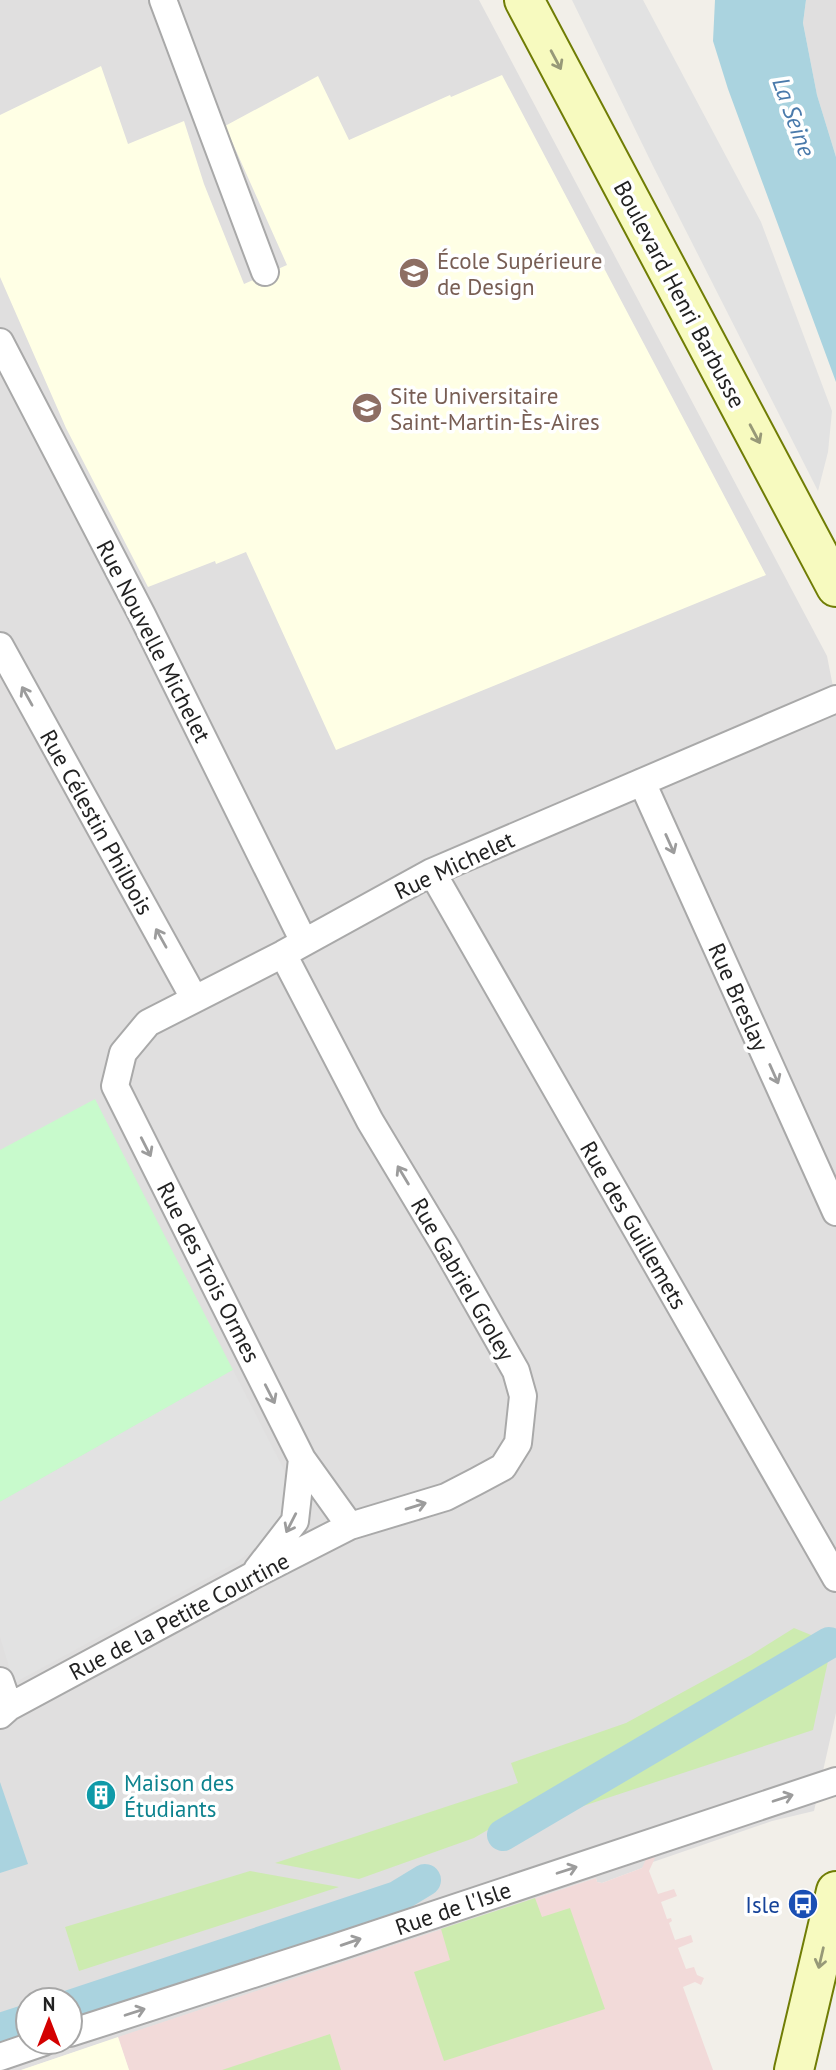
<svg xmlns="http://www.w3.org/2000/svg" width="836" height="2070" font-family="'PT Sans',sans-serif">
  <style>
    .residential { fill: #e0dfdf; fill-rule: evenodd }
    .commercial { fill: #f2dad9 }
    .education { fill: #ffffe5 }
    .grass { fill: #cdebb0 }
    .park { fill: #c8facc }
    .parking { fill: #e2e2e2 }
    .water { fill: #aad3df }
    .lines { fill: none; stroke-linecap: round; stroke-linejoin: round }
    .canal { stroke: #aad3df; stroke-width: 32 }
    .street-casing { stroke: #a9a9a9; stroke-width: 30 }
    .secondary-casing { stroke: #707d05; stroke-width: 42 }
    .street { stroke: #fff; stroke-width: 26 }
    .secondary { stroke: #f7fabf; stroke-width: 38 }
    .oneway { stroke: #979978 }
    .oneway2 { stroke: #9c9c9c }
    .labels { text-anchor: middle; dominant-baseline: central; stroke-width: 7; stroke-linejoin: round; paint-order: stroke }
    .education-label { font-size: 23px; fill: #785e54; stroke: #fff; text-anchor: start }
    .street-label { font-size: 23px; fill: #222; stroke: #fff }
    .culture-label { font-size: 23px; fill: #0d838f; stroke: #fff; text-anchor: start }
    .transit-label { font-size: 23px; fill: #164399; stroke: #fff; text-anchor: end }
    .water-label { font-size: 24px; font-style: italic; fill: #4a7aab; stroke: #fff }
  </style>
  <rect width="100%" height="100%" fill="#f2efe9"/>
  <path class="residential" d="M 0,0 L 479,0 L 827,656 L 836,702 L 836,1713 L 814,1811 L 772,1821 L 653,1862 L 654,1858 L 642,1868 L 602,1883 L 597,1882 L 596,1878 L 21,2070 L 0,2070 ZM 28,2000 L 70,2000 L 70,2042 L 28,2042 Z
    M 806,0 L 836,0 L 836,157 L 817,95 L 803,23 Z"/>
  <path class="commercial" d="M 648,1855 L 655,1858 L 649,1871 L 658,1894 L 674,1889 L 677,1896 L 661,1902 L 667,1919 L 671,1918 L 672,1921 L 669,1923 L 675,1940 L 691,1935 L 693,1942 L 678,1948 L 686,1969 L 694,1967 L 697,1975 L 704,1978 L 701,1985 L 695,1982 L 683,1987 L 713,2070 L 129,2070 L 118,2037 L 596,1878 L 597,1882 L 602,1883 L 642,1868 Z"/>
  <path class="education" d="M 101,66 L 128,144 L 184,121 L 204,184 L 244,284 L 287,265 L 225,126 L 318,76 L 349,140 L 450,95 L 451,97 L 502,75 L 766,575 L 336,750 L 246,552 L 216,564 L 215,561 L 148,587 L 66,428 L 0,277 L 0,115 Z
    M 118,2037 L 129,2070 L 21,2070 L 30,2067 Z"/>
  <path class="grass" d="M 794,1628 L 816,1637 L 474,1838 L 359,1879 L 275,1863 L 518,1783 L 511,1763 L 626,1723 L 751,1655 Z
    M 828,1661 L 813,1730 L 553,1816 Z
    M 250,1871 L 339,1887 L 79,1971 L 65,1927 Z
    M 535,1898 L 542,1917 L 570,1908 L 605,2009 L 444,2061 L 414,1972 L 450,1960 L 441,1929 Z
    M 330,2034 L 341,2070 L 222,2070 Z"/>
  <path class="park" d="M 95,1099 L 233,1370 L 0,1502 L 0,1150 Z"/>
  <path class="parking" d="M 572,0 L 643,0 L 761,222 L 832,411 L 828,452 L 818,491 L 653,166 Z
    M 233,1370 L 284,1470 L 285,1508 L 278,1530 L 237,1562 L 14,1683 L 0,1637 L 0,1502 Z"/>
  <path class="water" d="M 715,0 L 806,0 L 803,23 L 817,95 L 836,157 L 836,382 L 728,89 L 713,41 Z
    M 0,1782 L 28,1864 L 0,1873 Z"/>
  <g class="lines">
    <path class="canal" d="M 503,1835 L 829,1643
      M 70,2006 L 397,1897 L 425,1880
      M 0,2029 L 28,2020"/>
    <g class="street-casing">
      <path id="street" d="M 163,0 L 265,272
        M 0,342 L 142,615 L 304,942
        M 0,646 L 194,998
        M 642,782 L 836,1212
        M 432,872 L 836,1578
        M 350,1526 L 302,1459 L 115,1086 L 123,1053 L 148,1023 L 283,954 L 432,872 L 836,699
        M 257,1570 L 295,1521 L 302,1459
        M 0,1681 L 9,1707
        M 0,1715 L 9,1707 L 252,1576 L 350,1526 L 446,1497 L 477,1481 L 503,1467 L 518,1443 L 523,1396 L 516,1371 L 445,1246 L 370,1121 L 283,954
        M 70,2033 L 337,1947 L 836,1781
        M 0,2057 L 44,2042"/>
    </g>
    <g class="secondary-casing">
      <path id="secondary" d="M 524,0 L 836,587
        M 794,2070 L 836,1891"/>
    </g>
    <use href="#street" class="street"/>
    <use href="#secondary" class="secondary"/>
  </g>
  <defs><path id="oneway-shaft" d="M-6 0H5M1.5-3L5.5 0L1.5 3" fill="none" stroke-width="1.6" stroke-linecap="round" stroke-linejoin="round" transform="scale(1.75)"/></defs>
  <g class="oneway">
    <use href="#oneway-shaft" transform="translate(556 60) rotate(62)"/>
    <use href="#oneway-shaft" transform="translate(755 434) rotate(62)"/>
    <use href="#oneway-shaft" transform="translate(821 1958) rotate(103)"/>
  </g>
  <g class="oneway2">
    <use href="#oneway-shaft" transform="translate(27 696) rotate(-119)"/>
    <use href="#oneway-shaft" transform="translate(670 844) rotate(66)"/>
    <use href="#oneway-shaft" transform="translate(161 938) rotate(-119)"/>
    <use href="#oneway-shaft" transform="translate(774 1074) rotate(66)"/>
    <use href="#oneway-shaft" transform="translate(146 1147) rotate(63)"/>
    <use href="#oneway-shaft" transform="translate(403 1175) rotate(-121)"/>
    <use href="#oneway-shaft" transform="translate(270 1394) rotate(63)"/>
    <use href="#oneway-shaft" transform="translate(416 1506) rotate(-17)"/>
    <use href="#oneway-shaft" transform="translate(291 1523) rotate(117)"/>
    <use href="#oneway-shaft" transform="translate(783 1798) rotate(-18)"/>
    <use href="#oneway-shaft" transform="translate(567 1870) rotate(-18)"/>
    <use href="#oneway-shaft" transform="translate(351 1942) rotate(-19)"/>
    <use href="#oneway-shaft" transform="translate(135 2012) rotate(-18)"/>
  </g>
  <defs>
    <g id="university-disc" transform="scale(1.575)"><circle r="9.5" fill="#8d6e63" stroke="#fff"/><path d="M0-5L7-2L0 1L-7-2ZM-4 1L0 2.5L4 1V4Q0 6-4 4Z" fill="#fff"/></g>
    <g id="building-disc" transform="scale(1.575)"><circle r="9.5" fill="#0f9aa8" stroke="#fff"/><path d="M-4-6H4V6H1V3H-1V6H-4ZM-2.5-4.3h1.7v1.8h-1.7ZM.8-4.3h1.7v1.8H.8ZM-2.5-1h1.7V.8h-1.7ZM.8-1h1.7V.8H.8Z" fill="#fff"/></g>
    <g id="bus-disc" transform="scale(1.575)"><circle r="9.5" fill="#1a4fb4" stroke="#fff"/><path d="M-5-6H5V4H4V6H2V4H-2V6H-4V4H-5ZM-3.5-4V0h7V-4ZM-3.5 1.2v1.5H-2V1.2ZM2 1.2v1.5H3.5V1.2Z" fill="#fff"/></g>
  </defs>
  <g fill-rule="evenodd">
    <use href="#university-disc" x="414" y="273"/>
    <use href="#university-disc" x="367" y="408"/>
    <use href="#building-disc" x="101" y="1795"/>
    <use href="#bus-disc" x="803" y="1904"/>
  </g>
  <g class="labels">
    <g class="education-label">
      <text x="437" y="260">École Supérieure<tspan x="437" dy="26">de Design</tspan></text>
      <text x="390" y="395">Site Universitaire<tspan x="390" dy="26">Saint-Martin-Ès-Aires</tspan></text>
    </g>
    <g class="street-label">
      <text transform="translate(680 294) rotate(62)">Boulevard Henri Barbusse</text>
      <text transform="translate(154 641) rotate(63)">Rue Nouvelle Michelet</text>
      <text transform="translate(97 822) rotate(61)">Rue Célestin Philbois</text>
      <text transform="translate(454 865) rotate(-25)">Rue Michelet</text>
      <text transform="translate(739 997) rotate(66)">Rue Breslay</text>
      <text transform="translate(634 1225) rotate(60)">Rue des Guillemets</text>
      <text transform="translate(209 1272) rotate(63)">Rue des Trois Ormes</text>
      <text transform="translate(463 1279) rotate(60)">Rue Gabriel Groley</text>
      <text transform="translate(179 1616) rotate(-28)">Rue de la Petite Courtine</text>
      <text transform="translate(453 1908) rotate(-19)">Rue de l'Isle</text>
    </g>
    <g class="culture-label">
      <text x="124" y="1782">Maison des<tspan x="124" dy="26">Étudiants</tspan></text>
    </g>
    <g class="transit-label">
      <text x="780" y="1904">Isle</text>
    </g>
    <g class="water-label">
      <text transform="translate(794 117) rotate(70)">La Seine</text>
    </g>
  </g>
  <g transform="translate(49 2021)"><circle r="33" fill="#ffffff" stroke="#a7a7a7" stroke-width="2"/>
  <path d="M0-5L12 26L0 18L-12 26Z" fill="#d40000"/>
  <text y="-10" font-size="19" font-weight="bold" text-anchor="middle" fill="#222222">N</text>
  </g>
</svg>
